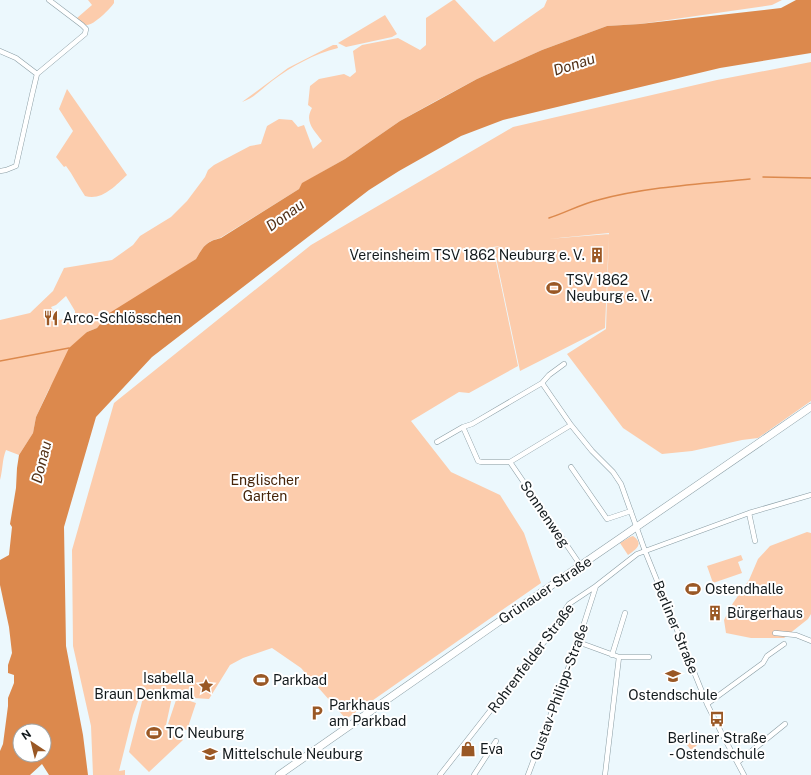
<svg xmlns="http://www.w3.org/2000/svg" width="811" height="775" font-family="'Public Sans',sans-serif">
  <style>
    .green { fill: #fcccac; fill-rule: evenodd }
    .water { fill: #dc894d; fill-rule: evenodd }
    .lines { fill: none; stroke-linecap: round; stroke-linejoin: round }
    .stream { stroke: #dc894d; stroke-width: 1.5 }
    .street-casing { stroke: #8a9da4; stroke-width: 5.5 }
    .secondary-casing { stroke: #8a9da4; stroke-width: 8 }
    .street { stroke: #fff; stroke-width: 4.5 }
    .secondary { stroke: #fff; stroke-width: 7 }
    .labels { text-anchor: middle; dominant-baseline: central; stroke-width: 4; stroke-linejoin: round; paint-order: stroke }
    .poi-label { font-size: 14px; fill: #12191c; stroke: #fff; text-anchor: start }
    .park-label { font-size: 14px; fill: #452409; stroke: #fff }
    .street-label { font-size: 14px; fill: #12191c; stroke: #fff }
    .water-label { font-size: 15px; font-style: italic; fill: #533117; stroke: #fff }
  </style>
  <rect width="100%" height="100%" fill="#ecf8fd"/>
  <path class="green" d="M 88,0 L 114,0 L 114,3 C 110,9 94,25 87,25 C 83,25 80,21 77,18 L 92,5 Z
    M 453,0 L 455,0 L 494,42 L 544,7 L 547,0 L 782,0 L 772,5 L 640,24 L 607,26 L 542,50 L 477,79 L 434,102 L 400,121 L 345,159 L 303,183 L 299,189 L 220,238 C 205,242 204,246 196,259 L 101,323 L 97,328 L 87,332 L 49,389 L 36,417 L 33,433 L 19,455 L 6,450 C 2,460 3,469 0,480 L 0,320 L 30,313 L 53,291 L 64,268 L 112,260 L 133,245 L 140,236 L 171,217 L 187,201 L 205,177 L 208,170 L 214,165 L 250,146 L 261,144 L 267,126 L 279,119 L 292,120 L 298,127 L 304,125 L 313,149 L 322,141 C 314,130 304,122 312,108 L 308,105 L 310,86 L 319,79 L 344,74 L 350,77 L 356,72 L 353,51 L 362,45 L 398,38 L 420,50 L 426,45 L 426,18 ZM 66,296 L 75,311 L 75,316 L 59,320 L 51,307 L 56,305 Z
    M 385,15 L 397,34 L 392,37 L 346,47 L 338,43 Z
    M 333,45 L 337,45 L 338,48 C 314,54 292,66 272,81 C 261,89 256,97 242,102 L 288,68 Z
    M 811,62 L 811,401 L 758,438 L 742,440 L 692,451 L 662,454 L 623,428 L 567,354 L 606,329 L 609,233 L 548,239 L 609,234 L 605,328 L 520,371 L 494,248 L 500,246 L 493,247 L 518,366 L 469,393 L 459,392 L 411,421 L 451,472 L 500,495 L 524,533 L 541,583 L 346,719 L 301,668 L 272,648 L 243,658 L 230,665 L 209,699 L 178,697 L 196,703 L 187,730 L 168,724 L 177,697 L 172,697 L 166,725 L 183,740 L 149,772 L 129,752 L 145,690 L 142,690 L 133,715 L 119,771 L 125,770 L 125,775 L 93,775 L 91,726 L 73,646 L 72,550 L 114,403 L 311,245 L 513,127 L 717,80 Z
    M 67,89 L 127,175 C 115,186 102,201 85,196 C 78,186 73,175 66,166 L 64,167 L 56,157 L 73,131 L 59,109 Z
    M 807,532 L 811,533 L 811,614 L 808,619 L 784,638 L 751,638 L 726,633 L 724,620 L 733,603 L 749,580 L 758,559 L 770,546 Z
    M 633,536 C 645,544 635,550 628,555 L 620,543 L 630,537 Z
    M 741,555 L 743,560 L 738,562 L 742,573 L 713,583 L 707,566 Z
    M 694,731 L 702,741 L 691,750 L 683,740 Z"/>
  <path class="water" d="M 796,0 L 811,0 L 811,53 L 720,68 L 503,120 L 461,136 L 399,171 L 369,190 L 152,357 L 96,417 L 64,527 L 66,646 L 83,735 L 88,775 L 49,775 L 42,764 L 30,775 L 0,775 L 0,751 L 3,744 L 8,706 L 8,698 L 14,683 L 14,675 L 8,673 L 8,665 L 12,653 L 9,627 L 0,585 L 0,560 L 9,555 L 12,527 L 10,524 L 16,488 L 17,468 L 19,455 L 33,433 L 36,417 L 69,348 L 87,332 L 97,328 L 101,323 L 103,317 L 196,259 C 204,246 205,242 221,238 L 299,189 L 302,183 L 345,159 L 400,121 L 477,79 L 542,50 L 607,26 L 640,24 L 781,8 ZM 20,731 L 44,731 L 44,755 L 20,755 Z"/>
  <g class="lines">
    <path class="stream" d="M 763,177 L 811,178
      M 549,218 C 565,213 581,204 598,200 C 647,187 699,184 750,179
      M 0,361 L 69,348"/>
    <g class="street-casing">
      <path id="street" d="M 0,51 L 16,58 L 37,74
        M 37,74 L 85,34 L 86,29 L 82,25 L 49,0
        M 0,171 L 6,170 L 16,166 L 32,95 L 37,74
        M 542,383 L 571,425 L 592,451 L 613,472 L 621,484 L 645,551 L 707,704 L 721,732 L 744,775
        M 463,427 L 478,461 L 481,462 L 510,462 L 571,425
        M 437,442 L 463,427 L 472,424 L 542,383 L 549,375 L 564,364
        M 510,462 L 581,566
        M 571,467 L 607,519 L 631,511
        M 749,513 L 755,541
        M 775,633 L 796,635 L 811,641
        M 578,642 L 619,657 L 649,657
        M 612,655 L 625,613
        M 707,704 L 763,663 L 767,656 L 784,644
        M 738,762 L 785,724
        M 440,775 L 544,642 L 569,604 L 596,586 L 637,554 L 749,513 L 811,495
        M 474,775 L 496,741
        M 528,775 L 578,642 L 596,586
        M 605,775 L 619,657"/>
    </g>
    <g class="secondary-casing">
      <path id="secondary" d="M 279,775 L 520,607 L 811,407"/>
    </g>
    <use href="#street" class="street"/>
    <use href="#secondary" class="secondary"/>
  </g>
  <defs>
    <g id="building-bare" transform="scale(1.2)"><path d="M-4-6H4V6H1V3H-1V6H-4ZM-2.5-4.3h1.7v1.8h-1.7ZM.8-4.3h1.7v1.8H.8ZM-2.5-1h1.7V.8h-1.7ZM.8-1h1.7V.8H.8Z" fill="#9a5825" stroke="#fff" stroke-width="2.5" paint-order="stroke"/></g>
    <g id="stadium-bare" transform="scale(1.2)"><path d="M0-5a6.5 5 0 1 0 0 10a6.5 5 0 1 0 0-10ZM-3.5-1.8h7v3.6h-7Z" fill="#9a5825" stroke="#fff" stroke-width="2.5" paint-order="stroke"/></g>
    <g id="restaurant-bare" transform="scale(1.2)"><path d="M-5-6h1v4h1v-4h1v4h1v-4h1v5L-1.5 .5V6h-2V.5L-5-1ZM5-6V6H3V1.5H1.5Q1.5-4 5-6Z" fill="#9a5825" stroke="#fff" stroke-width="2.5" paint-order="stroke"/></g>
    <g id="school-bare" transform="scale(1.2)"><path d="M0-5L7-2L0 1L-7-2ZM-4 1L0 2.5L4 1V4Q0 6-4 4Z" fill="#9a5825" stroke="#fff" stroke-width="2.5" paint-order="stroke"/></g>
    <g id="sight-bare" transform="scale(1.2)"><path d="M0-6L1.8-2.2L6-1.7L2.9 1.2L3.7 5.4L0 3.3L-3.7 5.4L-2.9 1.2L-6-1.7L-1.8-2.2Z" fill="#9a5825" stroke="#fff" stroke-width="2.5" paint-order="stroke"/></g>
    <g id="parking-bare" transform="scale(1.2)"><path d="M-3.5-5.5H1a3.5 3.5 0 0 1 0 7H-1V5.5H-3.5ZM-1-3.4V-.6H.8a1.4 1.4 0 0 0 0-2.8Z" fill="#9a5825" stroke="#fff" stroke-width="2.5" paint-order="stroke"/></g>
    <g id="bus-bare" transform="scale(1.2)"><path d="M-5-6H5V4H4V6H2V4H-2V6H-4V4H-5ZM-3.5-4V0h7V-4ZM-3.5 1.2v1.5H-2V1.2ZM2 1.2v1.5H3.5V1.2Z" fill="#9a5825" stroke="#fff" stroke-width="2.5" paint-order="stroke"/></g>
    <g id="shop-bare" transform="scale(1.2)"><path d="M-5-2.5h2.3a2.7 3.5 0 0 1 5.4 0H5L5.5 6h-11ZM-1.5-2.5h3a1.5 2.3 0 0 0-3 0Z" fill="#9a5825" stroke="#fff" stroke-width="2.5" paint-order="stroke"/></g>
  </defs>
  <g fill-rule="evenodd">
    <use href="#building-bare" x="597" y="255"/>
    <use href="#stadium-bare" x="554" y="288"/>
    <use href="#restaurant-bare" x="51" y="318"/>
    <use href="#stadium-bare" x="693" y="589"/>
    <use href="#building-bare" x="715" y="613"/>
    <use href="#school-bare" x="673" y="676"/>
    <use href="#stadium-bare" x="261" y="680"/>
    <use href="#sight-bare" x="206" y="686"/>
    <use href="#parking-bare" x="317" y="713"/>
    <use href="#bus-bare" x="717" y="719"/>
    <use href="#stadium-bare" x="154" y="733"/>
    <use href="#shop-bare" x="468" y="749"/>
    <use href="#school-bare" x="210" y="754"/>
  </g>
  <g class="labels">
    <g class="poi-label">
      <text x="585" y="255" text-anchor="end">Vereinsheim TSV 1862 Neuburg e. V.</text>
      <text x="566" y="280">TSV 1862<tspan x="566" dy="16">Neuburg e. V.</tspan></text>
      <text x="63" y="318">Arco-Schlösschen</text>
      <text x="705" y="589">Ostendhalle</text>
      <text x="727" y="613">Bürgerhaus</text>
      <text x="194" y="678" text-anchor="end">Isabella<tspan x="194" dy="16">Braun Denkmal</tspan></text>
      <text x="273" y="680">Parkbad</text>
      <text x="673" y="695" text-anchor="middle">Ostendschule</text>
      <text x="329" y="705">Parkhaus<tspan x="329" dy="16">am Parkbad</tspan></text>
      <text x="166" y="733">TC Neuburg</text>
      <text x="717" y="738" text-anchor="middle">Berliner Straße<tspan x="717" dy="16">- Ostendschule</tspan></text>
      <text x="480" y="749">Eva</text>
      <text x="222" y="754">Mittelschule Neuburg</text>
    </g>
    <g class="park-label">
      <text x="265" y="480">Englischer<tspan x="265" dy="16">Garten</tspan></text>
    </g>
    <g class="street-label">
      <text transform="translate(545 514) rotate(56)">Sonnenweg</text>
      <text transform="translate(545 590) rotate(-34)">Grünauer Straße</text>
      <text transform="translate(676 627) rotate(68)">Berliner Straße</text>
      <text transform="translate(531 658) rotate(-53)">Rohrenfelder Straße</text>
      <text transform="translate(559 692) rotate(-70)">Gustav-Philipp-Straße</text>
    </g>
    <g class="water-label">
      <text transform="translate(574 64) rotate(-18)">Donau</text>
      <text transform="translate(285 215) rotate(-36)">Donau</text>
      <text transform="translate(41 462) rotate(-76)">Donau</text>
    </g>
  </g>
  <g transform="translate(32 743) rotate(325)"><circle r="19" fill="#ffffff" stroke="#a0a3a4"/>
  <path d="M0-3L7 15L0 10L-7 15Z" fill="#9a5825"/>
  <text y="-6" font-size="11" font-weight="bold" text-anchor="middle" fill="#12191c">N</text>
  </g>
</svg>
